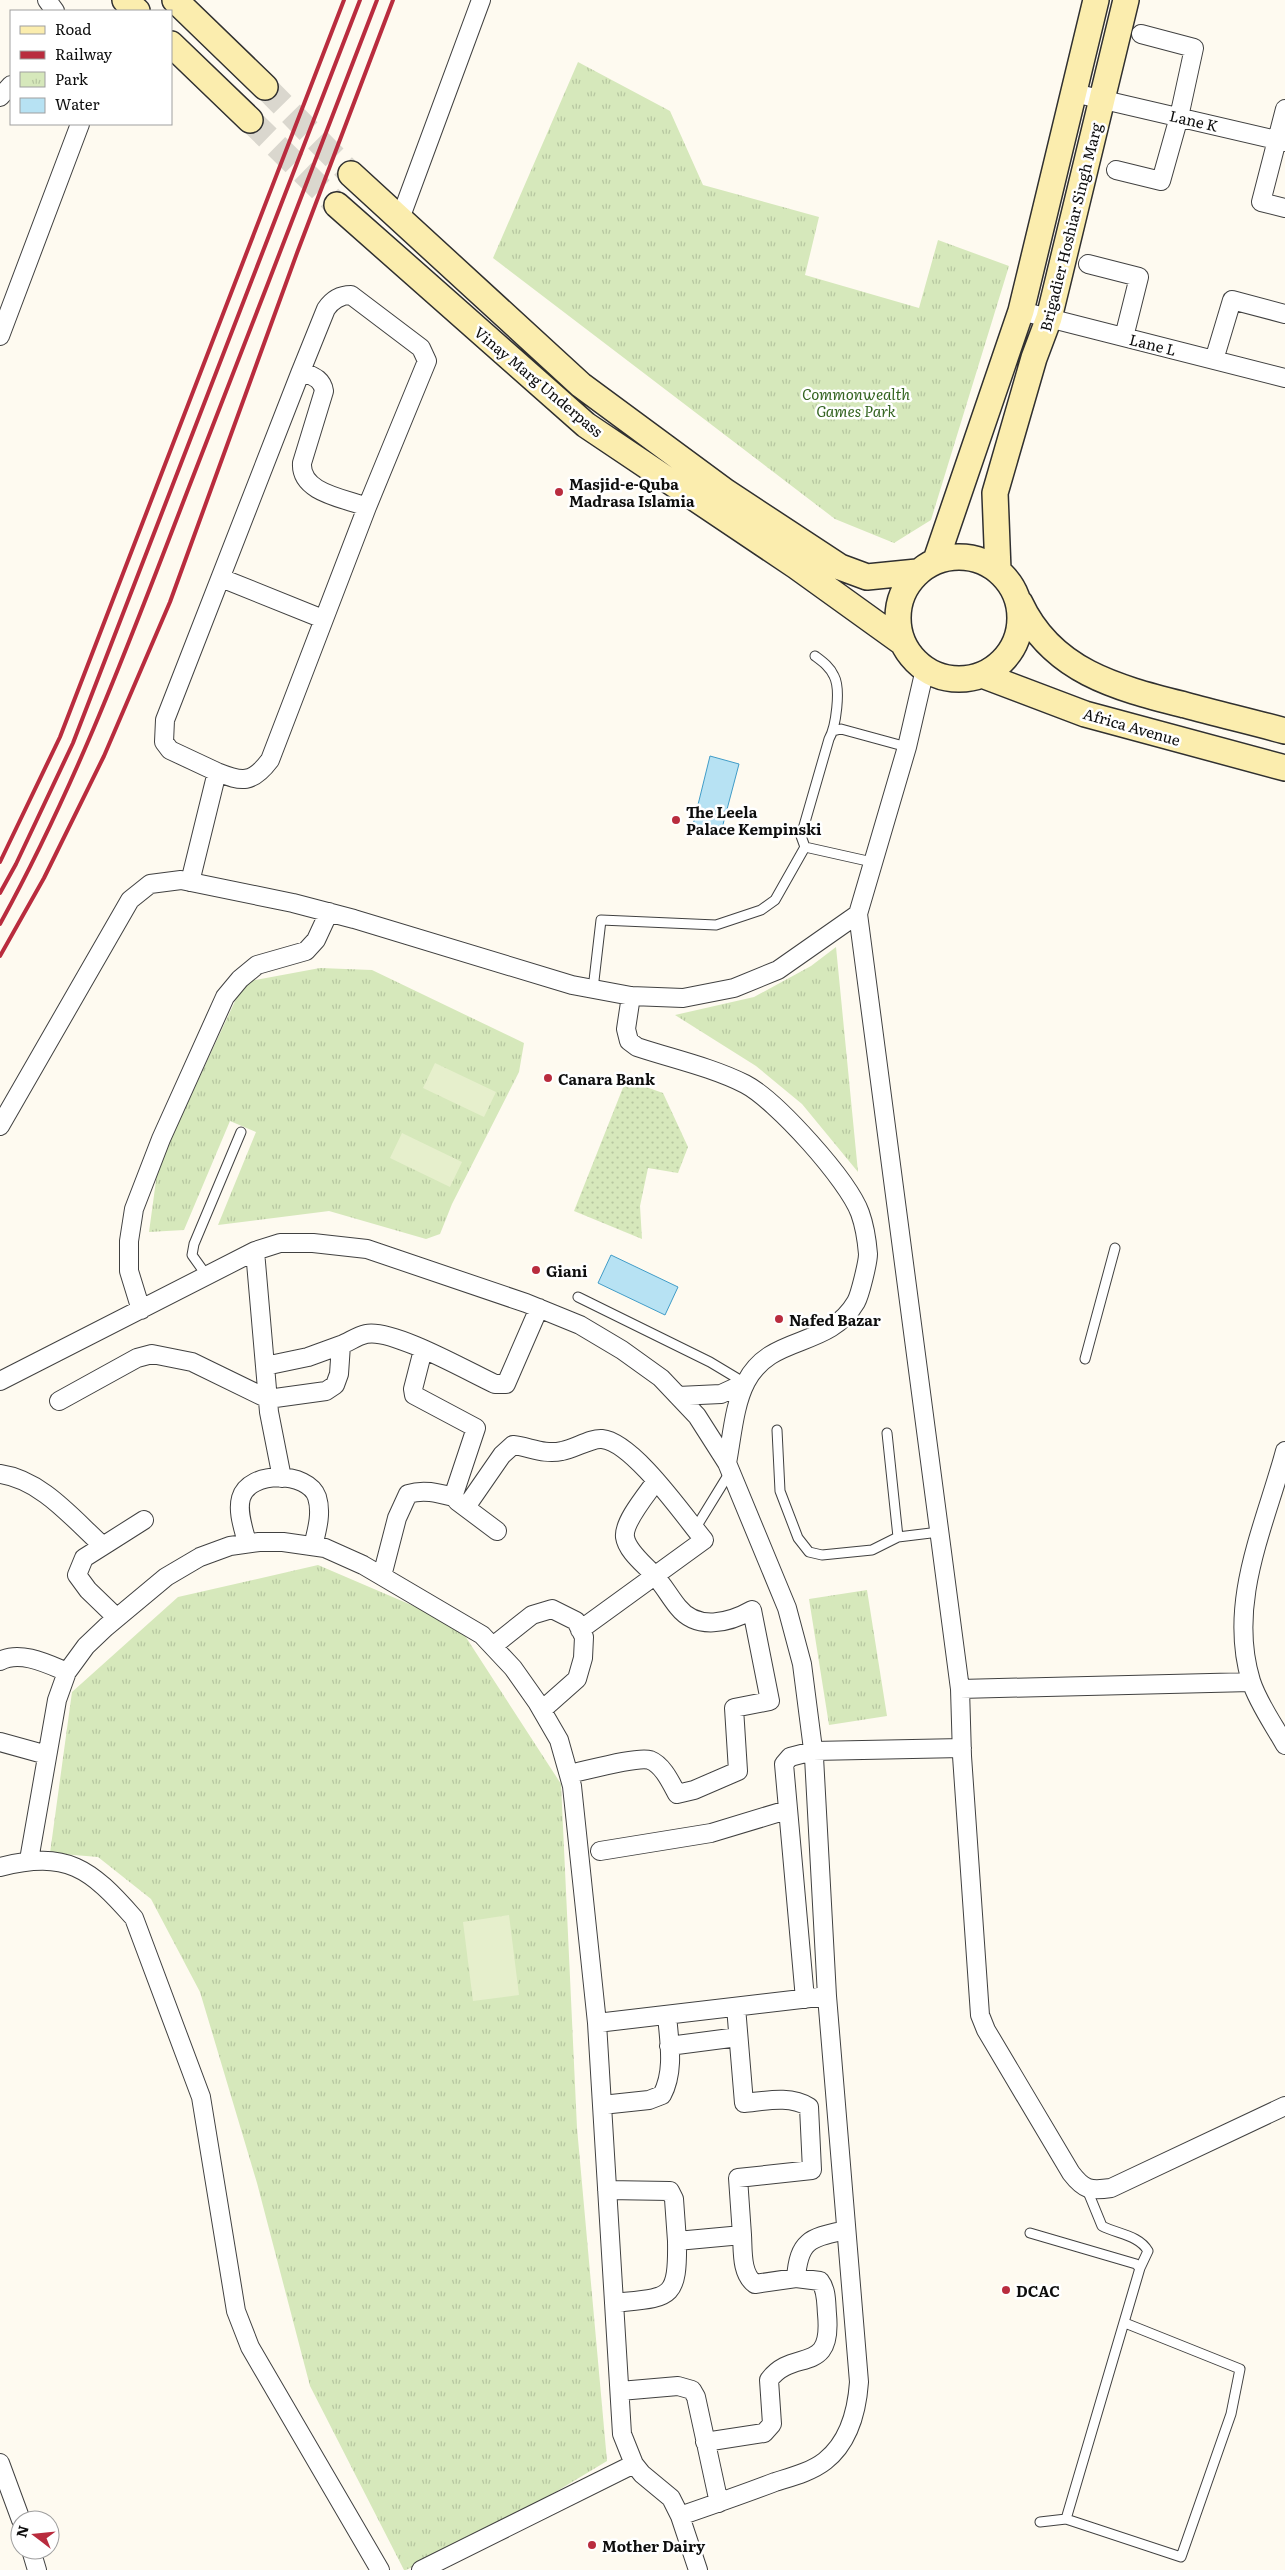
<svg xmlns="http://www.w3.org/2000/svg" width="1285" height="2570" font-family="Literata,serif">
  <style>
    .grass { fill: url(#grass-dots) }
    .park { fill: url(#park-tufts) }
    .pitch { fill: #e6efcc }
    .water { fill: #b7e2f3; stroke: #419cc7 }
    .lines { fill: none; stroke-linecap: round; stroke-linejoin: round }
    .secondary-tunnel { stroke: #dad7ce; stroke-width: 25; stroke-dasharray: 25 12; stroke-linecap: butt }
    .lane-casing { stroke: #414141; stroke-width: 11 }
    .street-casing { stroke: #414141; stroke-width: 20 }
    .secondary-casing { stroke: #303030; stroke-width: 28 }
    .lane { stroke: #fff; stroke-width: 9 }
    .street { stroke: #fff; stroke-width: 18 }
    .secondary { stroke: #fbedae; stroke-width: 25 }
    .rail { stroke: #b92c3e; stroke-width: 4 }
    .poi-dot { fill: #b92c3e; stroke: #fff; stroke-width: 2 }
    .labels { text-anchor: middle; dominant-baseline: central; stroke-width: 5; stroke-linejoin: round; paint-order: stroke }
    .street-label { font-size: 15px; fill: #0e0e0e; stroke: #fff }
    .park-label { font-size: 15px; font-style: italic; fill: #346421; stroke: #fff }
    .poi-label { font-size: 15px; font-weight: bold; fill: #0e0e0e; stroke: #fff; text-anchor: start }
  </style>
  <defs>
    <pattern id="grass-dots" width="8" height="8" patternUnits="userSpaceOnUse" patternTransform="scale(1.25)"><rect width="8" height="8" fill="#d6e8bb"/><path d="M2 2h.1M6 6h.1" fill="none" stroke="#b6c6a0" stroke-width="1.8" stroke-linecap="round"/></pattern>
    <pattern id="park-tufts" width="24" height="20" patternUnits="userSpaceOnUse" patternTransform="scale(1.25)"><rect width="24" height="20" fill="#d6e8bb"/><path d="M3 7l-1-3M5 7V3M7 7l1-3M15 17l-1-3M17 17v-4M19 17l1-3" fill="none" stroke="#b6c6a0"/></pattern>
  </defs>
  <rect width="100%" height="100%" fill="#fefaf0"/>
  <path class="grass" d="M 626,1080 L 663,1093 L 688,1147 L 678,1173 L 648,1168 L 640,1206 L 642,1239 L 574,1211 Z"/>
  <path class="park" d="M 578,62 L 670,111 L 703,185 L 819,217 L 805,275 L 919,308 L 938,240 L 1009,266 L 931,520 L 894,543 L 835,519 L 493,258 Z
    M 836,947 L 858,1172 L 802,1104 L 756,1066 L 675,1015 L 754,997 L 811,966 Z
    M 320,968 L 372,970 L 524,1043 L 519,1072 L 452,1204 L 440,1234 L 426,1239 L 329,1211 L 218,1225 L 256,1132 L 230,1121 L 184,1230 L 149,1232 L 158,1166 L 244,982 Z
    M 318,1565 L 458,1625 L 561,1784 L 577,2128 L 607,2461 L 507,2521 L 406,2570 L 404,2570 L 310,2386 L 257,2183 L 200,1992 L 151,1899 L 98,1857 L 50,1853 L 72,1692 L 178,1597 Z
    M 867,1590 L 887,1716 L 829,1725 L 809,1599 Z"/>
  <path class="pitch" d="M 435,1063 L 496,1092 L 484,1117 L 423,1088 Z
    M 402,1133 L 462,1162 L 450,1187 L 390,1158 Z
    M 509,1915 L 519,1995 L 473,2001 L 463,1922 Z"/>
  <path class="water" d="M 710,756 L 739,764 L 721,832 L 693,825 Z
    M 611,1255 L 678,1287 L 665,1315 L 598,1283 Z"/>
  <g class="lines">
    <path class="secondary-tunnel" d="M 265,87 L 351,174
      M 250,120 L 337,205"/>
    <g class="lane-casing">
      <path id="lane" d="M 833,731 L 841,729 L 907,747
        M 805,847 L 872,862
        M 593,989 L 601,920 L 716,925 L 761,910 L 775,900 L 805,847 L 801,836 L 829,739 C 836,727 841,689 834,676 C 830,667 823,662 815,656
        M 207,1276 L 192,1255 L 194,1244 L 241,1132
        M 578,1297 L 710,1362 L 745,1383
        M 1085,1359 L 1115,1248
        M 777,1430 L 780,1491 L 798,1538 L 809,1552 L 822,1555 L 872,1550 L 898,1537
        M 887,1433 L 898,1537 L 939,1532
        M 695,1529 L 730,1472
        M 1086,2187 L 1102,2226 C 1117,2234 1139,2235 1148,2251 L 1140,2268
        M 1030,2233 L 1136,2264 L 1140,2268 L 1066,2519 L 1040,2522
        M 1066,2519 L 1181,2557 L 1231,2414 L 1240,2369 L 1125,2323"/>
    </g>
    <g class="street-casing">
      <path id="street" d="M 47,0 L 55,11
        M 1074,93 L 1285,142
        M 0,97 L 11,85
        M 1285,109 L 1261,202 L 1285,208
        M 1116,170 L 1161,181 L 1179,117 L 1194,48 L 1141,34
        M 400,219 L 481,0
        M 1088,264 L 1139,277 L 1124,337
        M 1021,311 L 1285,378
        M 0,336 L 80,124
        M 1214,360 L 1232,300 L 1285,314
        M 221,578 L 323,619
        M 925,669 L 907,747 L 858,914 L 960,1689 L 962,1756 L 980,2015 L 986,2030 L 1071,2173 C 1084,2190 1090,2191 1111,2188 L 1285,2106
        M 217,772 L 170,750 L 164,742 L 165,720 L 301,371
        M 190,882 L 217,772 C 242,782 252,784 270,760 L 367,507 C 344,498 300,493 302,463 L 324,391 C 322,378 312,376 301,371 L 326,309 C 332,300 340,295 351,295 L 421,348 L 427,361 L 367,507
        M 631,996 L 626,1029 L 629,1041 L 637,1047 C 673,1059 711,1067 745,1084 C 776,1100 848,1180 860,1213 C 864,1224 867,1242 868,1254 C 868,1262 860,1295 856,1302 C 828,1350 771,1333 746,1382 C 734,1405 732,1437 727,1463
        M 0,1126 L 130,900 L 150,884 L 181,880 L 293,903 L 354,919 L 572,985 L 631,996 L 683,998 L 734,988 L 778,970 L 858,914
        M 141,1310 L 129,1271 L 129,1241 L 134,1209 L 161,1139 L 225,997 L 240,979 L 257,965 L 306,951 L 316,940 L 329,912
        M 341,1345 C 349,1342 357,1336 366,1334 C 392,1328 469,1372 495,1384 L 506,1384 L 539,1308
        M 0,1381 L 255,1251
        M 678,1396 L 721,1394 L 745,1383
        M 59,1401 L 137,1358 L 152,1354 L 192,1362 L 268,1399 L 326,1391 L 335,1385 L 339,1374 L 341,1345 L 308,1357 L 265,1366
        M 1285,1451 C 1265,1526 1227,1602 1251,1681 C 1258,1703 1274,1725 1285,1745
        M 0,1474 C 42,1480 73,1519 103,1546 L 144,1520
        M 282,1478 L 269,1412 L 255,1251 L 280,1243 L 313,1243 L 367,1249 L 526,1303 L 580,1325 L 622,1350 L 661,1378 L 697,1416 L 727,1463 L 787,1608 L 802,1664 L 814,1757 L 827,1996
        M 457,1501 L 497,1531
        M 466,1507 L 502,1455 L 513,1445 C 530,1447 544,1455 562,1451 C 574,1449 591,1438 602,1439 C 633,1442 684,1516 704,1540 L 580,1630
        M 247,1543 C 244,1530 237,1512 241,1498 C 249,1470 308,1471 317,1497 C 322,1513 317,1530 313,1546
        M 103,1546 L 84,1558 L 77,1575 L 88,1590 L 117,1618
        M 382,1576 L 397,1518 L 408,1494 C 424,1489 438,1493 453,1497 L 476,1428 L 414,1395 L 413,1389 L 423,1350
        M 493,1646 L 532,1615 L 552,1609 L 576,1621 L 584,1637 L 583,1658 L 577,1679 L 542,1710
        M 0,1661 C 20,1650 48,1664 67,1672
        M 960,1689 L 1251,1682
        M 0,1742 L 47,1755
        M 569,1774 C 585,1771 637,1756 650,1760 C 663,1765 671,1783 677,1794 L 694,1790 L 738,1771 L 734,1708 L 770,1701 L 752,1610 C 729,1623 697,1631 678,1607 C 669,1596 663,1584 653,1574 C 644,1564 627,1551 625,1537 C 623,1522 647,1494 656,1481
        M 600,1851 L 711,1833 L 787,1810
        M 29,1860 L 57,1700 L 67,1672 L 86,1646 L 106,1627 L 166,1577 L 200,1557 L 230,1546 L 259,1542 L 283,1542 L 325,1548 L 363,1565 L 482,1635 L 513,1668 L 537,1702 L 559,1740 L 572,1786 L 597,2023 L 622,2434 L 634,2464 L 642,2474 L 671,2498 L 680,2516 L 698,2570
        M 0,1867 C 67,1850 90,1868 134,1918 L 201,2097 L 236,2311 L 250,2347 L 380,2570
        M 805,1999 L 784,1764 L 790,1757 L 813,1751 L 962,1748
        M 597,2023 L 827,1996 L 859,2382 C 857,2411 849,2442 825,2461 C 811,2472 791,2477 775,2482 C 744,2494 712,2505 680,2516
        M 669,2046 L 738,2037
        M 602,2105 L 649,2100 L 662,2095 C 675,2071 669,2041 667,2015
        M 607,2190 L 670,2191 L 674,2199 L 677,2241 L 742,2235 L 738,2178 L 812,2170 L 809,2107 C 790,2095 765,2101 744,2103 L 736,2007
        M 742,2235 C 743,2251 741,2274 755,2284 L 796,2278 C 799,2239 811,2238 846,2230
        M 614,2303 C 670,2297 678,2301 677,2241
        M 620,2391 L 678,2386 L 692,2390 L 696,2397 L 719,2503
        M 705,2442 L 764,2433 L 772,2424 L 769,2380 C 793,2347 833,2377 827,2314 C 826,2303 827,2290 820,2281 L 796,2278
        M 0,2463 L 21,2520
        M 31,2550 L 37,2570
        M 421,2570 L 634,2464"/>
    </g>
    <g class="secondary-casing">
      <path id="secondary" d="M 125,0 L 137,11
        M 175,0 L 265,87
        M 171,44 L 250,120
        M 351,174 L 581,385 L 726,492 L 840,567 L 867,577 L 917,572
        M 337,205 L 586,425 L 796,566 L 903,643
        M898 618a61 61 0 1 1 122 0a61 61 0 1 1-122 0Z
        M 936,560 L 1021,311 L 1096,0
        M 998,570 L 995,493 L 1034,358 L 1049,318 L 1126,0
        M 1020,603 C 1052,672 1118,688 1185,705 C 1218,714 1252,722 1285,731
        M 982,675 L 1085,714 L 1285,768"/>
    </g>
    <use href="#lane" class="lane"/>
    <use href="#street" class="street"/>
    <use href="#secondary" class="secondary"/>
    <path class="rail" d="M 0,862 L 60,737 L 344,0
      M 0,893 L 16,864 L 73,743 L 360,0
      M 0,924 C 77,784 132,635 189,487 C 252,325 315,162 377,0
      M 0,956 L 44,878 L 104,756 L 170,602 L 297,253 L 393,0"/>
  </g>
  <g class="poi-dot">
    <circle cx="559" cy="492" r="5"/>
    <circle cx="676" cy="820" r="5"/>
    <circle cx="548" cy="1078" r="5"/>
    <circle cx="536" cy="1270" r="5"/>
    <circle cx="779" cy="1319" r="5"/>
    <circle cx="1006" cy="2290" r="5"/>
    <circle cx="592" cy="2545" r="5"/>
  </g>
  <g class="labels">
    <g class="street-label">
      <text transform="translate(1194 120) rotate(13)">Lane K</text>
      <text transform="translate(1070 227) rotate(-76)">Brigadier Hoshiar Singh Marg</text>
      <text transform="translate(1153 344) rotate(14)">Lane L</text>
      <text transform="translate(539 381) rotate(40)">Vinay Marg Underpass</text>
      <text transform="translate(1132 726) rotate(16)">Africa Avenue</text>
    </g>
    <g class="park-label">
      <text x="856" y="393">Commonwealth<tspan x="856" dy="17">Games Park</tspan></text>
    </g>
    <g class="poi-label">
      <text x="569" y="483">Masjid-e-Quba<tspan x="569" dy="17">Madrasa Islamia</tspan></text>
      <text x="686" y="811">The Leela<tspan x="686" dy="17">Palace Kempinski</tspan></text>
      <text x="558" y="1078">Canara Bank</text>
      <text x="546" y="1270">Giani</text>
      <text x="789" y="1319">Nafed Bazar</text>
      <text x="1016" y="2290">DCAC</text>
      <text x="602" y="2545">Mother Dairy</text>
    </g>
  </g>
  <rect x="10" y="10" width="162" height="115" fill="#ffffff" stroke="#9f9f9f"/>
  <rect x="20" y="26" width="25" height="8" fill="#fbedae" stroke="#9f9f9f"/>
  <text x="55" y="35" font-size="15" fill="#0e0e0e">Road</text>
  <rect x="20" y="51" width="25" height="8" fill="#b92c3e" stroke="#9f9f9f"/>
  <text x="55" y="60" font-size="15" fill="#0e0e0e">Railway</text>
  <rect x="20" y="72" width="25" height="15" fill="url(#park-tufts)" stroke="#9f9f9f"/>
  <text x="55" y="85" font-size="15" fill="#0e0e0e">Park</text>
  <rect x="20" y="98" width="25" height="15" fill="#b7e2f3" stroke="#9f9f9f"/>
  <text x="55" y="110" font-size="15" fill="#0e0e0e">Water</text>
  <g transform="translate(35 2535) rotate(286)"><circle r="24" fill="#ffffff" stroke="#9f9f9f"/>
  <path d="M0-4L9 19L0 12L-9 19Z" fill="#b92c3e"/>
  <text y="-8" font-size="14" font-weight="bold" text-anchor="middle" fill="#0e0e0e">N</text>
  </g>
</svg>
